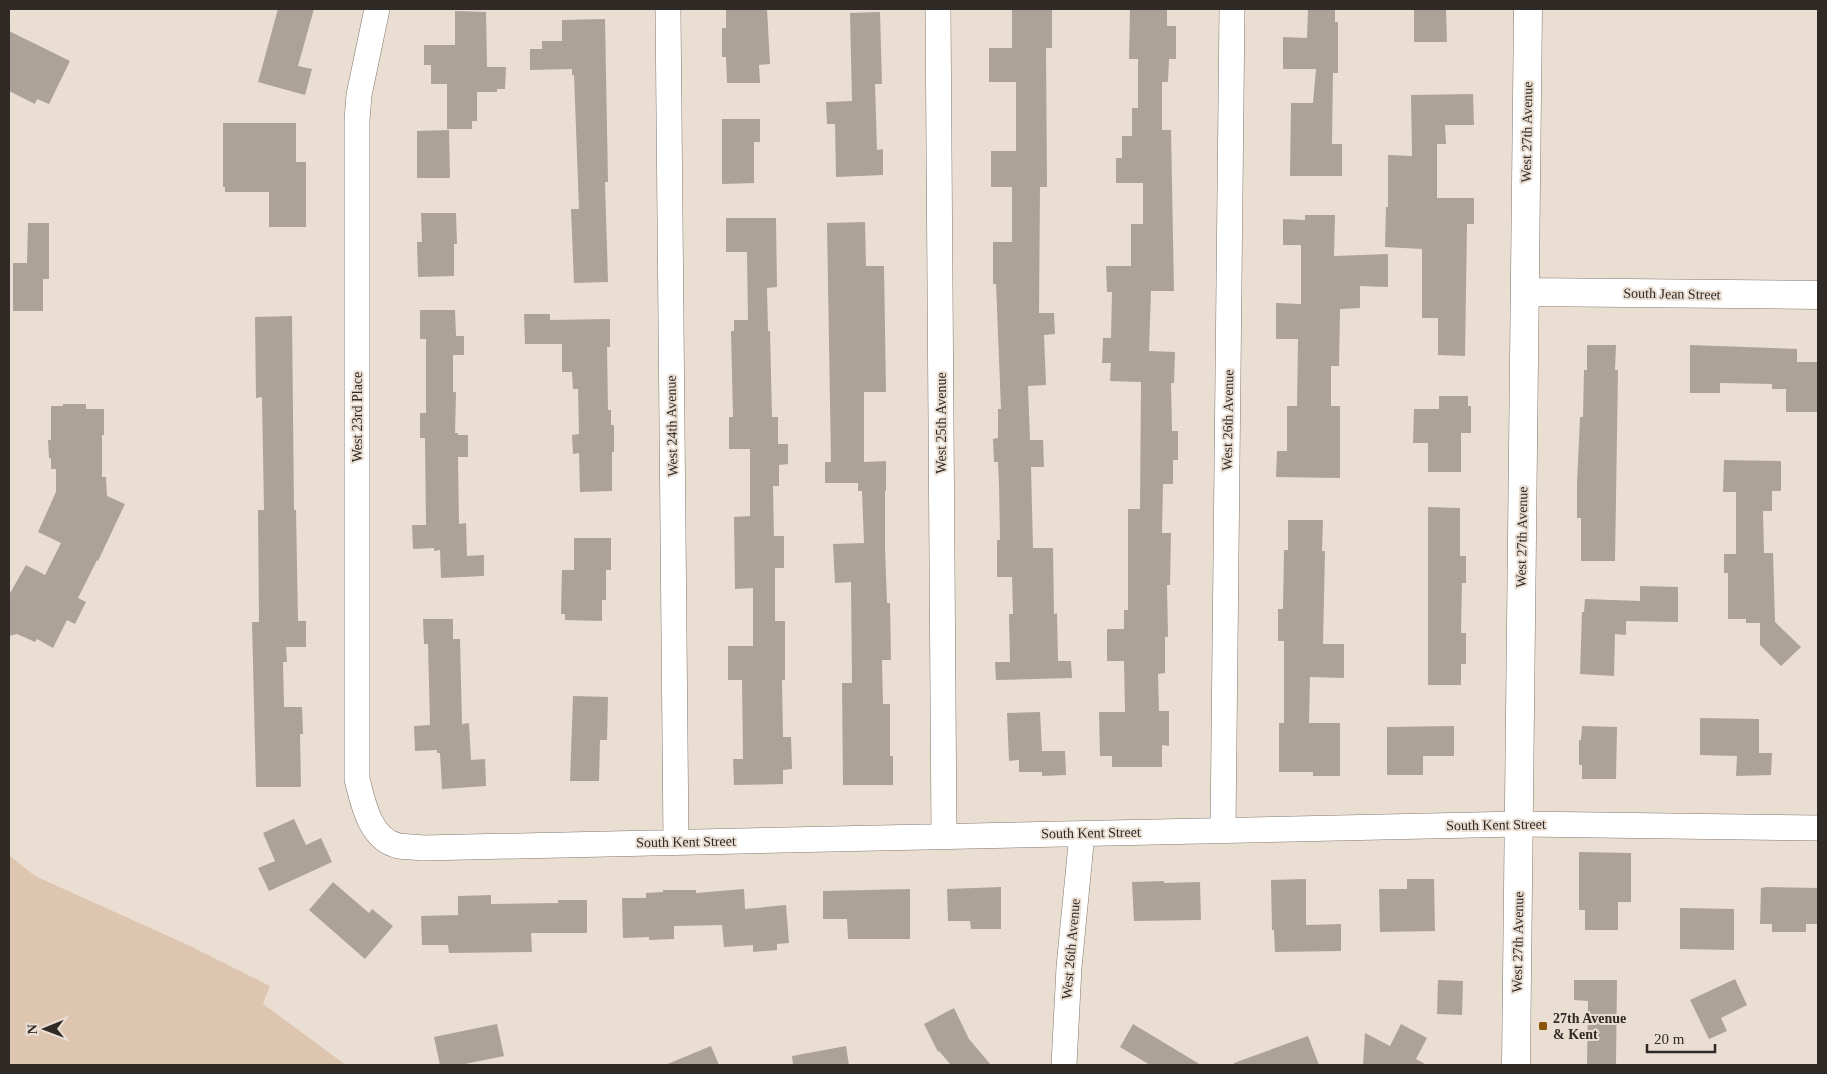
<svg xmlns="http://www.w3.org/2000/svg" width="1827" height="1074" font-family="'Times New Roman',serif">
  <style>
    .green { fill: #dec5af }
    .building { fill: #ada298 }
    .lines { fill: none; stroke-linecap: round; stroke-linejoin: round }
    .street-casing { stroke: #83786f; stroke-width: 26 }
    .secondary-casing { stroke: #83786f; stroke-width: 29 }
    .street { stroke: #fff; stroke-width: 25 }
    .secondary { stroke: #fff; stroke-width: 28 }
    .poi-dot { fill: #8b5209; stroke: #eaded3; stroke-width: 2 }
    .labels { text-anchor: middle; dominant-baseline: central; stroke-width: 4; stroke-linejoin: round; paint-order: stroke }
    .street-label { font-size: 14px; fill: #2f2a26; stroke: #eaded3 }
    .poi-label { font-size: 14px; font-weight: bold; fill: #2f2a26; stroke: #eaded3; text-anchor: start }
  </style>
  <rect width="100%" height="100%" fill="#eaded3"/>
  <path class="green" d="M 9,855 L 35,876 L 188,945 L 270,986 L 263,1004 L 346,1065 L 9,1065 Z"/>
  <path class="building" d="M 278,9 L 314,9 L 298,66 L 312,69 L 305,95 L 258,82 Z
    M 726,9 L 767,9 L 770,64 L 759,65 L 760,83 L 727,83 L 726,57 L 722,57 L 722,28 L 726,28 Z
    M 1130,9 L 1167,9 L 1167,26 L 1176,26 L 1176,59 L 1169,59 L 1168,82 L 1162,82 L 1162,130 L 1171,130 L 1174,291 L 1151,291 L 1149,351 L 1175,352 L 1174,383 L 1171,383 L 1172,431 L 1178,431 L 1178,460 L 1173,460 L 1173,484 L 1163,484 L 1162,533 L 1171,533 L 1170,585 L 1167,585 L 1168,637 L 1165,637 L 1165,673 L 1158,674 L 1159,711 L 1169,711 L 1169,746 L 1162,745 L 1162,767 L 1112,767 L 1112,756 L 1100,756 L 1099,712 L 1125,712 L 1124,661 L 1107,661 L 1107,629 L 1124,629 L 1124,610 L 1128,610 L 1128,509 L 1140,509 L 1141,382 L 1110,381 L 1111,363 L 1102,363 L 1103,338 L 1111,338 L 1112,292 L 1107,292 L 1106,266 L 1131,266 L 1131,224 L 1143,224 L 1143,183 L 1116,183 L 1116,158 L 1122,158 L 1122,136 L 1132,136 L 1132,108 L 1138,108 L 1138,59 L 1129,59 Z
    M 1308,9 L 1335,9 L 1335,22 L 1338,22 L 1338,73 L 1333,73 L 1332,144 L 1342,144 L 1342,176 L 1290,176 L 1291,103 L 1313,103 L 1316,69 L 1283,69 L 1283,37 L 1307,38 Z
    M 1414,9 L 1446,9 L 1447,42 L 1414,42 Z
    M 1012,10 L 1052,10 L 1052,48 L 1046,48 L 1047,187 L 1040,187 L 1039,313 L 1054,313 L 1055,334 L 1044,335 L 1046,385 L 1028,386 L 1030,440 L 1043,440 L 1044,467 L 1031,467 L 1033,548 L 1053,548 L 1054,614 L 1057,613 L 1058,661 L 1071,661 L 1072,678 L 996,680 L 995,662 L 1010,662 L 1009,614 L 1013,614 L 1012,577 L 997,577 L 997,540 L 1000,540 L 999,485 L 998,462 L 994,462 L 993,439 L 998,438 L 998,409 L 1001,409 L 996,284 L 993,284 L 993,242 L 1012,242 L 1012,187 L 991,187 L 991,151 L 1016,151 L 1016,82 L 989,82 L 989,48 L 1012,48 Z
    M 455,11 L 486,12 L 487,67 L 506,67 L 505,89 L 497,89 L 497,92 L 477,92 L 477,121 L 472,121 L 472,129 L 447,129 L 447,84 L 431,84 L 431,65 L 424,65 L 424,45 L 455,45 Z
    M 880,12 L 882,84 L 875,84 L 877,150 L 883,149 L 883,175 L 836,177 L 835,124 L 827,124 L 826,102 L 852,101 L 850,13 Z
    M 605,19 L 608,182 L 605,182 L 608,282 L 574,283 L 571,209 L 579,209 L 574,75 L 572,75 L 572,69 L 530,70 L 530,49 L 542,49 L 542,41 L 562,41 L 562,20 Z
    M 9,31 L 70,61 L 49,104 L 37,99 L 35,104 L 9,91 Z
    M 1473,94 L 1474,125 L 1445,125 L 1446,144 L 1437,144 L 1437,198 L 1474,198 L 1474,224 L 1467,224 L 1465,356 L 1438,355 L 1438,318 L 1422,318 L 1422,249 L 1385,247 L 1386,207 L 1388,207 L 1388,155 L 1412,156 L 1411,95 Z
    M 722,119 L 760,119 L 760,142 L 754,142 L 754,183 L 722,184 Z
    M 223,123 L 296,123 L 296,162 L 306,162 L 306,227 L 269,227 L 269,192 L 225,192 L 225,187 L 223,187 Z
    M 449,130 L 450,178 L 417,178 L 417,131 Z
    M 421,213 L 456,213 L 457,244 L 454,244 L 454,276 L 418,277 L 417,242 L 422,242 Z
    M 1305,215 L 1335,215 L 1334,256 L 1388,254 L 1388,287 L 1360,286 L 1360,308 L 1340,309 L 1339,366 L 1331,366 L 1331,406 L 1340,406 L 1340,478 L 1276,477 L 1277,451 L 1287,451 L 1287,406 L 1297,406 L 1298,339 L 1276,339 L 1276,303 L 1301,304 L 1301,245 L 1283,245 L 1283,219 L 1305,220 Z
    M 726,218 L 776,218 L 777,287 L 767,288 L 768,331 L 770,331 L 772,417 L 778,417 L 778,444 L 788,444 L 788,464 L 779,465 L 779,486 L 773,486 L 774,536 L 784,536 L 784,568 L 775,568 L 775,621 L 785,621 L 785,680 L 782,680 L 783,737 L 791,737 L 792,769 L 783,770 L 783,784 L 734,785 L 733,759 L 743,759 L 742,680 L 728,680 L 728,646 L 753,646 L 753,588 L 735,589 L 734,517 L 750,516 L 750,449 L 729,449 L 729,417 L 733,417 L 731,331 L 734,331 L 734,320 L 748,320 L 747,252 L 726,252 Z
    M 865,222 L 866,266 L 884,266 L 886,392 L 864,392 L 864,462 L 886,461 L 886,491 L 885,491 L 885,548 L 887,603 L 890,603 L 891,660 L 882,660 L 883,704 L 890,704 L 890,756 L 893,756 L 893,785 L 843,785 L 842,683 L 852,683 L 851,582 L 835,583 L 833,544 L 864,543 L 862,491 L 858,491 L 858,483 L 825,483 L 825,462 L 831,462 L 827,223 Z
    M 28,223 L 49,223 L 49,279 L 43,279 L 43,311 L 13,311 L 13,263 L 27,263 Z
    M 420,310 L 455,310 L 456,336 L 464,336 L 464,355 L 453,355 L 453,392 L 456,392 L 455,433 L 458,433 L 458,435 L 468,435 L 468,457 L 458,457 L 459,524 L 466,523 L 467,556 L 484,555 L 484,576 L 441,578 L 440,550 L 434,551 L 434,548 L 413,549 L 412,525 L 426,525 L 425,438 L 420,438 L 420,413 L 426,413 L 426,339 L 420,339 Z
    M 524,314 L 550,314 L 550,320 L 610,319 L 610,347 L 607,347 L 608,410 L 611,410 L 611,425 L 614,425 L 614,452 L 612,452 L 612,491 L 580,492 L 579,453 L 573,454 L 572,435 L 579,434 L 578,389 L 573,389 L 572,372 L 562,372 L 562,344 L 525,344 Z
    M 292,316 L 294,510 L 296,510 L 298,621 L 306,621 L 306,647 L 286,647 L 287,662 L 283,662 L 284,707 L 302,707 L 303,734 L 300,734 L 301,787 L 256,787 L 252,622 L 259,622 L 258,510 L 264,510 L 262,397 L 256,398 L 255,317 Z
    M 1587,345 L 1616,345 L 1615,370 L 1618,370 L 1615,561 L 1581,561 L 1581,518 L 1577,518 L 1577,484 L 1580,417 L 1583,417 L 1584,370 L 1587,370 Z
    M 1690,345 L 1797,349 L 1797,362 L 1817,362 L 1817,412 L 1786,412 L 1786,389 L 1772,389 L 1772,384 L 1720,383 L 1720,393 L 1690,393 Z
    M 1439,396 L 1468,396 L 1468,406 L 1471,406 L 1471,433 L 1461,433 L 1461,472 L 1428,472 L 1428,443 L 1413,443 L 1414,409 L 1439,409 Z
    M 63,404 L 86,404 L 86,409 L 104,409 L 104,435 L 102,435 L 102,477 L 106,477 L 107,496 L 125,504 L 98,561 L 97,560 L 78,598 L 86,602 L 75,624 L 67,620 L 53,648 L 37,639 L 35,642 L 17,634 L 9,636 L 9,595 L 26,565 L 45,575 L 61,543 L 38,532 L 56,492 L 56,469 L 51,469 L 51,458 L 49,458 L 48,440 L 51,440 L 51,406 L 63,406 Z
    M 1724,460 L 1781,461 L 1781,491 L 1772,491 L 1772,511 L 1763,511 L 1764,553 L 1773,553 L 1775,622 L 1801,647 L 1781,666 L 1760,645 L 1760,623 L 1746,623 L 1746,619 L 1728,619 L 1728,573 L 1724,573 L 1724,554 L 1736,554 L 1736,492 L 1723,492 Z
    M 1428,507 L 1460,508 L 1460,556 L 1466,556 L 1466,583 L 1462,583 L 1461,633 L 1466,633 L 1466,664 L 1461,664 L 1461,685 L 1428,685 Z
    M 1288,520 L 1323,520 L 1322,551 L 1325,551 L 1323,644 L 1344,644 L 1344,678 L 1310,677 L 1309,723 L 1340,723 L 1340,776 L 1313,776 L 1313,772 L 1279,772 L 1279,723 L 1284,723 L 1284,641 L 1278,641 L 1278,609 L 1283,609 L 1284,550 L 1288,550 Z
    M 574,538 L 611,538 L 611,570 L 606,570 L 606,600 L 602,600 L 602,621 L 565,620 L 565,614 L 561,614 L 562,570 L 574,570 Z
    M 1640,586 L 1678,587 L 1678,622 L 1626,621 L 1626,635 L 1615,634 L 1614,676 L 1580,674 L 1582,612 L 1584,612 L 1585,599 L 1640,601 Z
    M 423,619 L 453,619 L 453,639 L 460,639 L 462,724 L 469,723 L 471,760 L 485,759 L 486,786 L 442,789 L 440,753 L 437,753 L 437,750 L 415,751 L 414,726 L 430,725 L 428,644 L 424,644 Z
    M 573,696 L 608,697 L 607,740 L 600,740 L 599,781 L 570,781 Z
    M 1040,712 L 1042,751 L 1065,751 L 1066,775 L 1042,776 L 1042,772 L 1019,772 L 1019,760 L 1009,761 L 1007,713 Z
    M 1700,718 L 1759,719 L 1759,753 L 1772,753 L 1771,775 L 1736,776 L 1737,756 L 1700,755 Z
    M 1454,726 L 1454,756 L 1423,756 L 1423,775 L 1387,775 L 1387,727 Z
    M 1582,726 L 1617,727 L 1616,779 L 1582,779 L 1582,765 L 1579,765 L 1579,740 L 1581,740 Z
    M 294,819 L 306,845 L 321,838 L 332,862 L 269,891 L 258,868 L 275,861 L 263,833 Z
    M 1579,852 L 1631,853 L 1631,902 L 1618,902 L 1618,930 L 1585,930 L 1585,910 L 1579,910 Z
    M 1306,879 L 1306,925 L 1341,924 L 1341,951 L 1275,952 L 1274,930 L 1272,930 L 1271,880 Z
    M 1407,879 L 1434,879 L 1435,931 L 1380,932 L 1379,889 L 1407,889 Z
    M 1164,881 L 1164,883 L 1200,882 L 1201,920 L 1134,921 L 1132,882 Z
    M 333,882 L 369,913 L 372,909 L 393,926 L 365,959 L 309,910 Z
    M 1001,887 L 1001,929 L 971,929 L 970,921 L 948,921 L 947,889 Z
    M 1766,887 L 1818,888 L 1818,924 L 1806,924 L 1806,932 L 1772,932 L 1772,924 L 1760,924 L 1761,888 Z
    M 744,889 L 745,909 L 786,905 L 789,943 L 777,944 L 777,950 L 753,952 L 753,945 L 724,947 L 722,925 L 674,926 L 674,939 L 649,940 L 649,937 L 623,938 L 622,898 L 646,898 L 646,893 L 663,892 L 663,890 L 696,890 L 696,893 Z
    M 910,889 L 910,939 L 848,939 L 847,919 L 823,919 L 823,891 Z
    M 491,895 L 491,904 L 558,903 L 558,900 L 587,900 L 587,933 L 531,933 L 532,952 L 449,953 L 448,945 L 422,945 L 421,916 L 458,915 L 458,896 Z
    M 1680,908 L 1734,909 L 1734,950 L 1680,949 Z
    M 1735,979 L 1747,1005 L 1721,1018 L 1727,1031 L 1709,1039 L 1690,1000 Z
    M 1438,980 L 1463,981 L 1462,1015 L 1437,1014 Z
    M 1574,980 L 1617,980 L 1616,1065 L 1587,1065 L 1588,1001 L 1574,1000 Z
    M 954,1008 L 969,1039 L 991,1065 L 951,1065 L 939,1051 L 938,1052 L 924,1024 Z
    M 497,1024 L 504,1056 L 460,1065 L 440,1065 L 434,1037 Z
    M 1133,1024 L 1201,1065 L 1150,1065 L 1120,1047 Z
    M 1401,1024 L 1427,1038 L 1416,1059 L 1427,1065 L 1363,1065 L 1365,1033 L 1390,1046 Z
    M 1308,1036 L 1319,1065 L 1234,1065 L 1234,1063 Z
    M 711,1046 L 719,1065 L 665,1065 Z
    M 846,1046 L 849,1065 L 793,1065 L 792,1056 Z"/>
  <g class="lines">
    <g class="street-casing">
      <path id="street" d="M 377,9 L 359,95 L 357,120 L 357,779 C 363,803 370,840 399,846 C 407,847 415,847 423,848 L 1519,824 L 1818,828
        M 668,9 L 676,842
        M 938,9 L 944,836
        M 1223,830 L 1232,9
        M 1064,1065 L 1069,967 L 1082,834"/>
    </g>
    <g class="secondary-casing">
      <path id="secondary" d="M 1525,292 L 1818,295
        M 1516,1065 L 1528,9"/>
    </g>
    <use href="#street" class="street"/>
    <use href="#secondary" class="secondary"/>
  </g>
  <rect class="poi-dot" x="1538" y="1021" width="10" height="10" rx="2.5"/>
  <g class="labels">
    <g class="street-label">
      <text transform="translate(1527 132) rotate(-89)">West 27th Avenue</text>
      <text transform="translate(1672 294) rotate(1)">South Jean Street</text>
      <text transform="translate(357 417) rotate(-90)">West 23rd Place</text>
      <text transform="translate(1228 420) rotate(-89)">West 26th Avenue</text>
      <text transform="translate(941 423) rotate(-90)">West 25th Avenue</text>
      <text transform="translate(672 426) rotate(-91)">West 24th Avenue</text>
      <text transform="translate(1522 537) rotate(-89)">West 27th Avenue</text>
      <text transform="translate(1496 825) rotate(-1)">South Kent Street</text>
      <text transform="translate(1091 833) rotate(-1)">South Kent Street</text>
      <text transform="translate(686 842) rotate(-1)">South Kent Street</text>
      <text transform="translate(1518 942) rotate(-89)">West 27th Avenue</text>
      <text transform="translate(1071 949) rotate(-85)">West 26th Avenue</text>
    </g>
    <g class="poi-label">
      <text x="1553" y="1018">27th Avenue<tspan x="1553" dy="16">&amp; Kent</tspan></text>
    </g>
  </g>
  <rect width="1827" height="1074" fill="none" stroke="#2f2a26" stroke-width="20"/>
  <g transform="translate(45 1029) rotate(269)" stroke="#eaded3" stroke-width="4" paint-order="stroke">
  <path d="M0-4L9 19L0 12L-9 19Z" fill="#2f2a26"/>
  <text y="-8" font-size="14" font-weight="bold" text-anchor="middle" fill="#2f2a26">N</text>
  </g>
  <path d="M1647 1044v8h68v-8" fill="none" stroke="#2f2a26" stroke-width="2.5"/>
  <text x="1654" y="1044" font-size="15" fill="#2f2a26" stroke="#eaded3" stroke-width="4" paint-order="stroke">20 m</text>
</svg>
